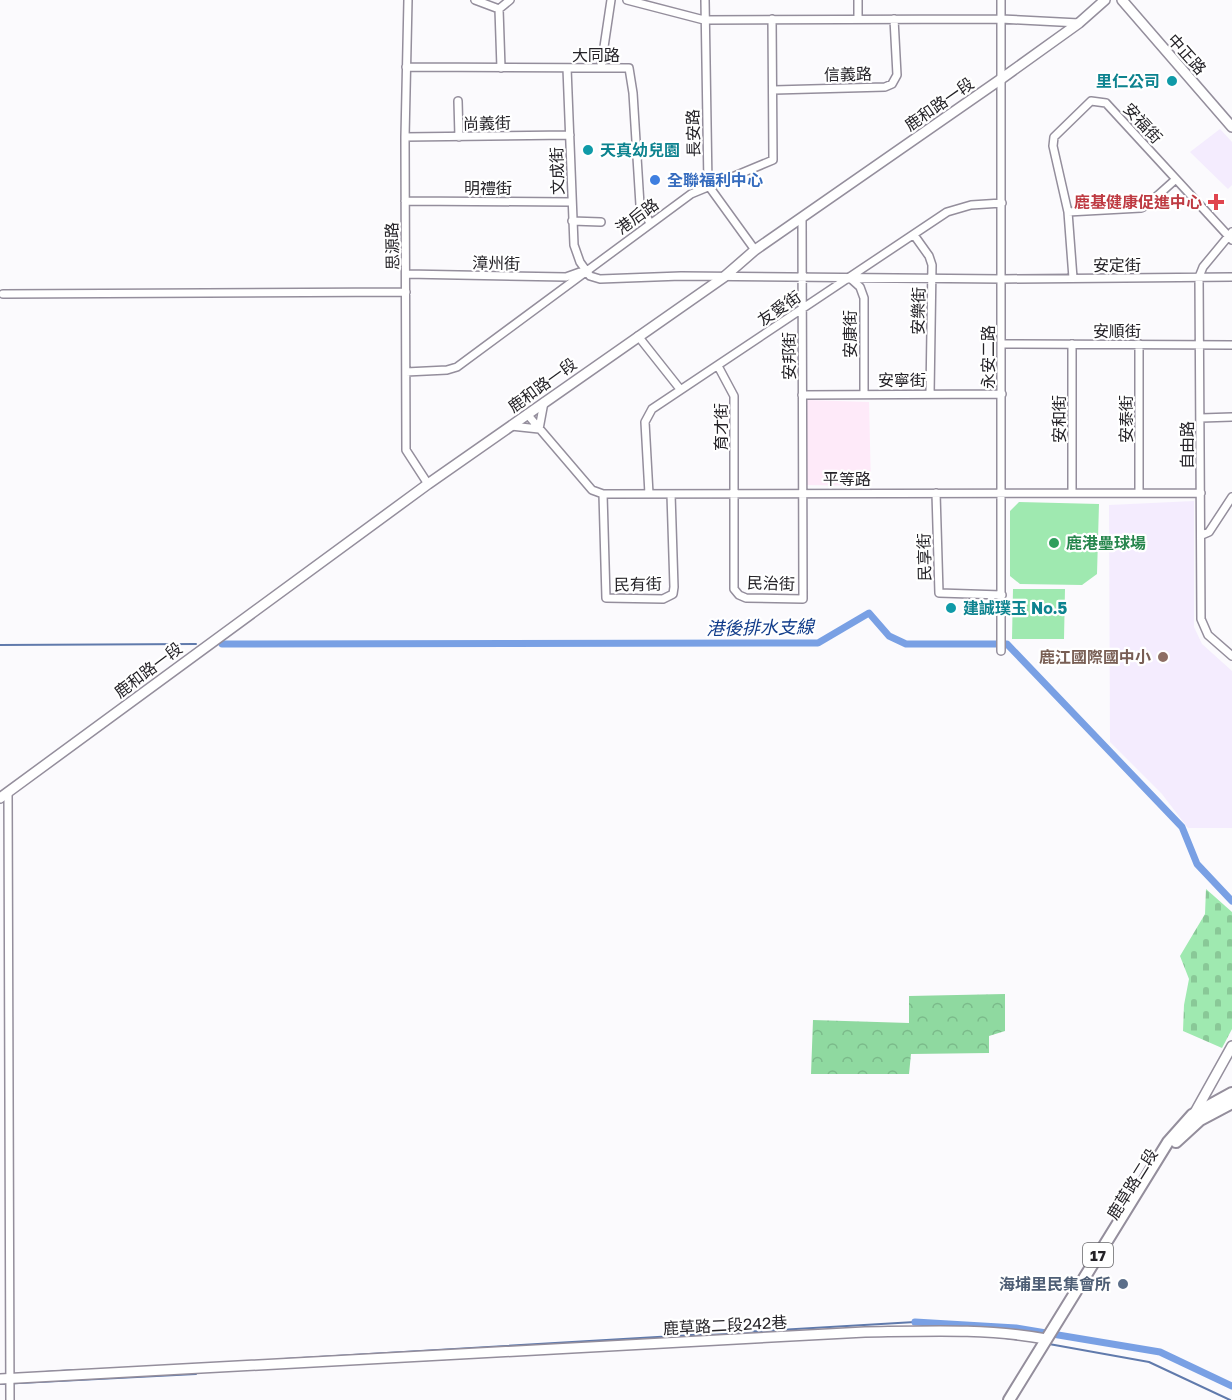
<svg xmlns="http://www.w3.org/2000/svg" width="1232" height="1400" font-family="'Golos Text','Noto Sans TC',sans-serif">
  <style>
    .commercial { fill: #feeaf9 }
    .built { fill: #f4ecfe }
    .forest { fill: url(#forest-crowns) }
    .cemetery { fill: url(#cemetery-stones) }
    .park { fill: #9fe9b0 }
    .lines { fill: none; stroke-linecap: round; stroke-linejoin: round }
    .stream { stroke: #607aac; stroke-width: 2 }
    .canal { stroke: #79a0e4; stroke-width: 7 }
    .street-casing { stroke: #948e9c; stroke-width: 10 }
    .secondary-casing { stroke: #948e9c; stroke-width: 12 }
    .primary-casing { stroke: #948e9c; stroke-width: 14 }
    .street { stroke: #fff; stroke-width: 7 }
    .secondary { stroke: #fff; stroke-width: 9 }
    .primary { stroke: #fff; stroke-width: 10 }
    .culture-dot { fill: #0f9aa8; stroke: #fff; stroke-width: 2 }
    .shop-dot { fill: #3f7fe0; stroke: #fff; stroke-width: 2 }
    .health-dot { fill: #e0444e; stroke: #fff; stroke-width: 2 }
    .leisure-dot { fill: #2e9e5b; stroke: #fff; stroke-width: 2 }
    .education-dot { fill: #8d6e63; stroke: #fff; stroke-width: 2 }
    .service-dot { fill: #5c6f8a; stroke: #fff; stroke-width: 2 }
    .labels { text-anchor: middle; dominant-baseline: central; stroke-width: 4.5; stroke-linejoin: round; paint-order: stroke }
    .shield { fill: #fff; stroke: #666568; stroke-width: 1.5 }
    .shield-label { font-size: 15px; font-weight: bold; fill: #252328 }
    .street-label { font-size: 16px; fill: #252328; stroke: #fff }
    .culture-label { font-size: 16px; font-weight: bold; fill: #0d838f; stroke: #fff; text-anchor: start }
    .shop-label { font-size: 16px; font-weight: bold; fill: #366cbe; stroke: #fff; text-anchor: start }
    .health-label { font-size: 16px; font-weight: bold; fill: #be3a42; stroke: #fff; text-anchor: end }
    .leisure-label { font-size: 16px; font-weight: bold; fill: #27864d; stroke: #fff; text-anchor: start }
    .education-label { font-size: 16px; font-weight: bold; fill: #785e54; stroke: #fff; text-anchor: end }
    .service-label { font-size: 16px; font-weight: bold; fill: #4e5e75; stroke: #fff; text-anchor: end }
    .water-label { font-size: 18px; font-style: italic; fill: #113c8a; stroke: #fff }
  </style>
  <defs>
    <pattern id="forest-crowns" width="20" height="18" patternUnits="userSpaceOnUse" patternTransform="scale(1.5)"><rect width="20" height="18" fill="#8fd9a0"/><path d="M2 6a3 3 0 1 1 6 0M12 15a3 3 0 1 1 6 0" fill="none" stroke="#7bba8a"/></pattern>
    <pattern id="cemetery-stones" width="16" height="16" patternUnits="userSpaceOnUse" patternTransform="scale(1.5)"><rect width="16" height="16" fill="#9fe9b0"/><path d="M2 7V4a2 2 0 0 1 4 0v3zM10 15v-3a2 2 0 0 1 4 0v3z" fill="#89c897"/></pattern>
  </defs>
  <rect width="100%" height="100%" fill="#fbfafd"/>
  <path class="commercial" d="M 807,400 L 869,402 L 871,486 L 806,485 Z"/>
  <path class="built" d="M 1220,129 L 1232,142 L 1232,185 L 1228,189 L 1190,152 Z
    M 1194,501 L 1194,627 L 1202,644 L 1232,671 L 1232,828 L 1188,828 L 1162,794 L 1110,742 L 1109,505 Z"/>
  <path class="forest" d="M 1005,994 L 1005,1031 L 989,1036 L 989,1053 L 911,1054 L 909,1074 L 811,1074 L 813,1020 L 909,1023 L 909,996 Z"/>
  <path class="cemetery" d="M 1206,889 L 1232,912 L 1232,1029 L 1222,1048 L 1183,1031 L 1184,1005 L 1189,979 L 1180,956 L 1205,914 Z"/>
  <path class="park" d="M 1019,502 L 1099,504 L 1097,574 L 1082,585 L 1020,584 L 1010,576 L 1010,511 Z
    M 1013,589 L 1065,589 L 1064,639 L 1012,639 Z"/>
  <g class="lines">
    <path class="stream" d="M 0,645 L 196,644
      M 996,1337 L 1032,1341
      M 1049,1344 L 1149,1362 L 1230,1400
      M 284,1359 L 915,1322
      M 412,1361 L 481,1357
      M 45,1372 L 75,1370
      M 0,1384 L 196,1374"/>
    <path class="canal" d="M 222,644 L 818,643 L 869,613 L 889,636 L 906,644 L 1007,644 L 1182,827 L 1197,864 L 1232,901
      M 915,1322 L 1016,1328 L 1160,1352 L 1232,1386"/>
    <g class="street-casing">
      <path id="street" d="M 408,0 L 405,137 L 406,450 L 428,484
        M 475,0 L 499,9
        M 627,0 L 704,20 L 1001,19 L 1079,23
        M 705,0 L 708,185 L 755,250
        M 1001,0 L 1001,651
        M 499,9 L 501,68
        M 499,9 L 510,0
        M 858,19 L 858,0
        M 406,67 L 629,68 L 633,93 L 640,205 L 650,223
        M 601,67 L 611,0
        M 567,68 L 574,245 L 580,262 L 590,276 L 600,279 L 681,276 L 1002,279 L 1232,277
        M 774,90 L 885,87 L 892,84 L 897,75 L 894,19
        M 458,101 L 459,137
        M 405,137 L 570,135
        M 405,201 L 571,202
        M 1068,212 L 1141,208 L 1147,205 L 1176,179
        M 572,221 L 601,222
        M 1232,232 L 1203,267 L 1199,277 L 1201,619 L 1208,635 L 1232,656
        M 914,235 L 929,256 L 932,265 L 930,394
        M 406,274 L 566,277 L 580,272
        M 850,278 L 860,287 L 864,298 L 864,394
        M 1073,278 L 1068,212 L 1053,146 L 1054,137 L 1091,101 L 1106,103 L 1232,240
        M 3,294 L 406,292
        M 638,336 L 680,389
        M 1002,344 L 1232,345
        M 1139,344 L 1139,493
        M 718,366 L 734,396 L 734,589 L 739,595 L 746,598 L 803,599 L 802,219
        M 406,372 L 447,370 L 457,367 L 691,194 L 773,160 L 772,19
        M 802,395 L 1002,394
        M 527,414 L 592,490 L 603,494 L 1201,493
        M 1201,418 L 1232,417
        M 511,426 L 539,429 L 544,402
        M 936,493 L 939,593 L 1002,595
        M 1072,493 L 1072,344
        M 603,494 L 606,598 L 663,599 L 673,594 L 674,587 L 671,494
        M 649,494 L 645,422 L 652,409 L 947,212 L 971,205 L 1002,203
        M 1202,535 L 1209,532 L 1232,497
        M 8,792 L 10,1400"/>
    </g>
    <g class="secondary-casing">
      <path id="secondary" d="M 1122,0 L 1232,127
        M 0,798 L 428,484 L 724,277 L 755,250 L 1001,79 L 1079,23 L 1105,0
        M 1193,1116 L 1232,1046
        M 0,1379 L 865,1332 C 926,1331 986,1328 1046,1339"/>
    </g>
    <g class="primary-casing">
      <path id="primary" d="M 1176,1142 L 1200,1120 L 1232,1103
        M 1009,1400 L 1168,1142 L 1192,1115 L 1232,1093"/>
    </g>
    <use href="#street" class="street"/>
    <use href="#secondary" class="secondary"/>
    <use href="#primary" class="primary"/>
  </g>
  <g class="culture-dot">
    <circle cx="1172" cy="81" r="6"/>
    <circle cx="588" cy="150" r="6"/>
    <circle cx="951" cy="608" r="6"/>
  </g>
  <circle class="shop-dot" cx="655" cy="180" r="6"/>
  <path class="health-dot" d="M1213 193h6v6h6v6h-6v6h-6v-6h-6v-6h6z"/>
  <circle class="leisure-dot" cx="1054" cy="543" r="6"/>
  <circle class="education-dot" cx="1163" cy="657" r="6"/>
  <circle class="service-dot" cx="1123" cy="1284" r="6"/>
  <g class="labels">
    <rect class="shield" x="1083" y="1243" width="30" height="24" rx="4.5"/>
    <g class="shield-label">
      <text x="1098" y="1255">17</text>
    </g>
    <g class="street-label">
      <text transform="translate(1187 54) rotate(48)">中正路</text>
      <text x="596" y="55">大同路</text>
      <text transform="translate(848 74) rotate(-1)">信義路</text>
      <text transform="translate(939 104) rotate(-35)">鹿和路一段</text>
      <text transform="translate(487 123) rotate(-1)">尚義街</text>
      <text transform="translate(1143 123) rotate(47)">安福街</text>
      <text transform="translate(693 133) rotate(-91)">長安路</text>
      <text transform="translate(557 171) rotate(-92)">文成街</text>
      <text x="488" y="188">明禮街</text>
      <text transform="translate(637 216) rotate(-36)">港后路</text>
      <text transform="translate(392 246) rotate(-91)">思源路</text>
      <text transform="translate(496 263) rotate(1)">漳州街</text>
      <text x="1117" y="265">安定街</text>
      <text transform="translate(779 308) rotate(-34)">友愛街</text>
      <text transform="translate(918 311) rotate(-89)">安樂街</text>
      <text x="1117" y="331">安順街</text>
      <text transform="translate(850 334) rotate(-90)">安康街</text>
      <text transform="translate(789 356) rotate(-90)">安邦街</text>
      <text transform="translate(988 357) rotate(-90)">永安二路</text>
      <text x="902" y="380">安寧街</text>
      <text transform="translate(542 385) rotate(-36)">鹿和路一段</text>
      <text transform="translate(1059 419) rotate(-90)">安和街</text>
      <text transform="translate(1126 419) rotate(-90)">安泰街</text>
      <text transform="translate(721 427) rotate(-90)">育才街</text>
      <text transform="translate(1187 445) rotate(-90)">自由路</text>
      <text x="847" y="479">平等路</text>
      <text transform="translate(924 557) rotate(-91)">民享街</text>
      <text transform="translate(771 583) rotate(2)">民治街</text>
      <text transform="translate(638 584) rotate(-1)">民有街</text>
      <text transform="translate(148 670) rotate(-37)">鹿和路一段</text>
      <text transform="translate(1132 1184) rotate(-58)">鹿草路二段</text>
      <text transform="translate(725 1325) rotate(-3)">鹿草路二段242巷</text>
    </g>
    <g class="culture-label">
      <text x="1160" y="81" text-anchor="end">里仁公司</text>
      <text x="600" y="150">天真幼兒園</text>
      <text x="963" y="608">建誠璞玉 No.5</text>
    </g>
    <g class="shop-label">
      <text x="667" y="180">全聯福利中心</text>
    </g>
    <g class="health-label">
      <text x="1202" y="202">鹿基健康促進中心</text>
    </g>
    <g class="leisure-label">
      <text x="1066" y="543">鹿港壘球場</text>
    </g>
    <g class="education-label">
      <text x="1151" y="657">鹿江國際國中小</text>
    </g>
    <g class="service-label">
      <text x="1111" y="1284">海埔里民集會所</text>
    </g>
    <g class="water-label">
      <text transform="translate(760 627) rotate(-1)">港後排水支線</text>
    </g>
  </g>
</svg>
